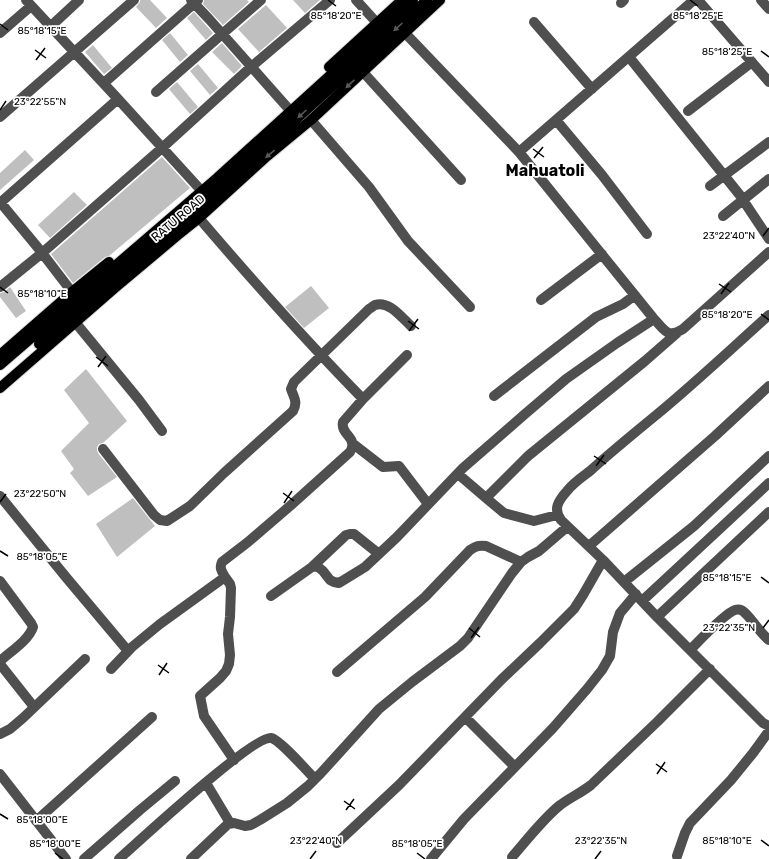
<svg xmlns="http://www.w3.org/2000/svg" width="769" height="859" font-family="Rubik,sans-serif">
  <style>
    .building { fill: #bfbfbf }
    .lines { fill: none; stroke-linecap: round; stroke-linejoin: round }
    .major-casing { stroke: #dbdbdb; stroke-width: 12 }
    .minor { stroke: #4f4f4f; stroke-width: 10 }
    .major { stroke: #000; stroke-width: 10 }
    .oneway { fill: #595959 }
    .ticks { fill: none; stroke: #000; stroke-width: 1.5 }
    .labels { text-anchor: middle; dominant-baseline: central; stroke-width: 3.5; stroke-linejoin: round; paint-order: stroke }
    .street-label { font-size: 12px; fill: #000; stroke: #fff }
    .district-label { font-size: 16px; font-weight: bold; fill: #000; stroke: #fff }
    .ticks-label { font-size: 10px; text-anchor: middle; fill: #000; stroke: #fff; stroke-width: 3.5; stroke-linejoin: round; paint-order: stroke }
  </style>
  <rect width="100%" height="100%" fill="#fff"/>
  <path class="building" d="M 140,0 L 150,0 L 167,18 L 156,28 L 136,7 L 140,2 Z
    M 204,0 L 247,0 L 249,2 L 223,25 L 203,4 Z
    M 293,0 L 320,0 L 305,13 Z
    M 266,5 L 287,28 L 259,52 L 238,29 Z
    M 194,12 L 213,33 L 206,40 L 187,18 Z
    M 170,33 L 188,55 L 180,62 L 162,40 Z
    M 222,43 L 242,66 L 234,74 L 212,52 Z
    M 93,45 L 112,68 L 104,74 L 85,52 Z
    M 198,64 L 218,88 L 210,95 L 190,71 Z
    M 177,82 L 198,107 L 190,114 L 169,89 Z
    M 25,150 L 34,160 L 0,190 L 0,173 Z
    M 162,157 L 190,188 L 109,256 L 105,257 L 73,283 L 51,254 Z
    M 74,192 L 87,205 L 50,238 L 38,225 Z
    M 311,286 L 329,308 L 304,328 L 285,307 Z
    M 10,287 L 26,311 L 16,318 L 0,297 L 0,293 L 4,292 Z
    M 86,369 L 127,421 L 103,443 L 99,444 L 97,447 L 97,450 L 98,453 L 117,477 L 88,496 L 70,473 L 74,469 L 61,451 L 89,423 L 64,390 Z
    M 133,498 L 155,526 L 117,557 L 96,524 Z"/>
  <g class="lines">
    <g class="major-casing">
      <path id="major" d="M 329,67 L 402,0
        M 39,344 L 224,185 L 427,0
        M 0,355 L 72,292 L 109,262
        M 0,365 L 217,178 L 413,0
        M 0,388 L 116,287 L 178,235 L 199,218 L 265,158 L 311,120 L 440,0"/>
    </g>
    <path class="minor" d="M 26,0 L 118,99 L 198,187
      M 191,0 L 209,19 L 287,107
      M 356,0 L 377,23
      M 698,0 L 769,82
      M 761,0 L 769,9
      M 621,3 L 624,0
      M 534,22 L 592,89
      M 50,27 L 79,0
      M 0,33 L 31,6
      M 405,33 L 519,152 L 654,319 C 665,330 667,339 683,329 L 769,252
      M 629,57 L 743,199 L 743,200 L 769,239
      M 363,72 L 461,180
      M 104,83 L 198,0
      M 156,92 L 261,0
      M 688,111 L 752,62
      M 0,117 L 134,0
      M 311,120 L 369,187 L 408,241 L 470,307
      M 556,120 L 602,175 L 647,234
      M 519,152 L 694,0
      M 710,186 L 769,142
      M 0,202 L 39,249 L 72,292
      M 0,203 L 118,99
      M 723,216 L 769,179
      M 0,287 L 42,253 L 162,148 L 251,67 L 330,0
      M 541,300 L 602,254
      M 769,315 C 731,349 694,384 655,416 C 633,434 611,452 590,471 C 582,477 573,483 567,491 C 558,501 553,509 561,520 L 603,560 L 657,617 L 763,723 L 769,726
      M 75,322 L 139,400 L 162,431
      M 494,396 L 596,317 L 623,304 L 635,295
      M 363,399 L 407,355
      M 352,443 L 383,467 L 399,466 L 428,504
      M 103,449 L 154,515 L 160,520 L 167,521 L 190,506 L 224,473 L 293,411 C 298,402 294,398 291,389 L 294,382 L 369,309 C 371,308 373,306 375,305 C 389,300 402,318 411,326
      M 458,474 L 486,498
      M 0,496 L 65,576 L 128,651
      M 557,515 L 534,521 L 504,513 L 486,498 L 528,456 L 645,361 L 677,333
      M 589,546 L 715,436 L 769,386
      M 312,567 L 346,535 L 350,534 L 354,534 L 379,554
      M 225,577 L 230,584 L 231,588 L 230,617 L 228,634 L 230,655 L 229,664 L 226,671 L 220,678 L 200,696 L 204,716 L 234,760
      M 0,581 L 31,623 L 33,627 C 29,640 10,652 0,661
      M 624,582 L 694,526 L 769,456
      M 271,596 L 312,567 L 317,566 L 323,571 L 330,580 L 334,582 L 339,583 L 365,567 L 397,537 L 463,468 L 525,414 L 566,379 L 617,343 L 654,319
      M 642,601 L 769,483
      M 657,617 L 769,512
      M 690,650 C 699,641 725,613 735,610 C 738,609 741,609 744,612 C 753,620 759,632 769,640
      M 0,664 L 34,707
      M 111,669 L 132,647 L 160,624 L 225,577 C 222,572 219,568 222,562 L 248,542 L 290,506 L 350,452 C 359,437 340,435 343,422 L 363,399 C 306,341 252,280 199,218
      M 337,672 L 425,597 L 470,550 C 476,546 479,545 486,546 L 521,562
      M 465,717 L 515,767
      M 0,734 L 10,729 L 23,718 L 85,659
      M 0,774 L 66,859
      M 206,783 L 230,823 L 234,823
      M 36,821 L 152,717
      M 337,843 L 399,785 L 501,680 L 540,643 L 574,609 L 583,595 L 603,560
      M 677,856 L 685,833 L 690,823 L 731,780 L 753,753 L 769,731
      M 512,857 C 526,841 543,819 559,806 C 569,798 581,793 591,785 L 657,722 L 710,669
      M 84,859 L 140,810 L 175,781
      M 119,859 C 138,842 254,735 271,738 C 279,739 307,771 315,779
      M 191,859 L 228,824 L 234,823 L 245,826 L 251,825 L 260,820 L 287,803 L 308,786 L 321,773 L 379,709 L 412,682 L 460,646 L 468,638 L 512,573 L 521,562 L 528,557 L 539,551 L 567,527
      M 431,859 L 464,819 L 553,728 L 587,689 L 602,670 L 610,656 L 613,632 L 620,613 L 636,594"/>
    <use href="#major" class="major"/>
  </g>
  <defs><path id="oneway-solid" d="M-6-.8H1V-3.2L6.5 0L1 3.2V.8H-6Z"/></defs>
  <g class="oneway">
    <use href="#oneway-solid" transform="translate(398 27) rotate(138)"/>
    <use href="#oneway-solid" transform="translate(350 84) rotate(137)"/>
    <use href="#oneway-solid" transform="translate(302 114) rotate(138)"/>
    <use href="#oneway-solid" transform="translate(270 154) rotate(140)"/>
  </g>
  <path class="ticks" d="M 328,0 L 336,6M 690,0 L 698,6M 0,24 L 8,30M 35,50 L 46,58M 761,51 L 769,57M 36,60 L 45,48M 0,110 L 6,101M 533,149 L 544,157M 534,158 L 543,147M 221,185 L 233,193M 223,195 L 231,184M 763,236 L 769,228M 719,284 L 731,292M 0,287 L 8,293M 721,294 L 729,283M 761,314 L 769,320M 408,321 L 419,329M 409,331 L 418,319M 96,357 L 108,366M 98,367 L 106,356M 594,456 L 606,464M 596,466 L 604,455M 283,493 L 294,501M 0,502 L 6,494M 284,503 L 292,491M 0,551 L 8,556M 761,577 L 769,583M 469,628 L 480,637M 763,628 L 769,620M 471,638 L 479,627M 158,665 L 169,673M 159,675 L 167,663M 656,764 L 667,772M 657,774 L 665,762M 344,801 L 355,809M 346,810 L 354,799M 0,814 L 8,819M 761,840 L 769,846M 55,853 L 63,859M 417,853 L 425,859M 310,859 L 316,851M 595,859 L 601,851"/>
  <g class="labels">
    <g class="street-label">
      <text transform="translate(178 218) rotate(-40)">RATU ROAD</text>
    </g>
    <g class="district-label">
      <text x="545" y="170">Mahuatoli</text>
    </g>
  </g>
  <g class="ticks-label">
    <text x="336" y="19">85°18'20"E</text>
    <text x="698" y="19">85°18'25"E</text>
    <text x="42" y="34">85°18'15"E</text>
    <text x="727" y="55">85°18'25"E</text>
    <text x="40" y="105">23°22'55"N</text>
    <text x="729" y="239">23°22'40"N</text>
    <text x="42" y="297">85°18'10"E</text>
    <text x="727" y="318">85°18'20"E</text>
    <text x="40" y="497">23°22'50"N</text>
    <text x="42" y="560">85°18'05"E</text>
    <text x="727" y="581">85°18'15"E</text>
    <text x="729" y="631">23°22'35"N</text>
    <text x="42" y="823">85°18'00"E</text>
    <text x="727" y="844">85°18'10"E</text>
    <text x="316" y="844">23°22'40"N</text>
    <text x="601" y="844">23°22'35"N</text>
    <text x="55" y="847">85°18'00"E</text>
    <text x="417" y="847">85°18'05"E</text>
  </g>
</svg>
